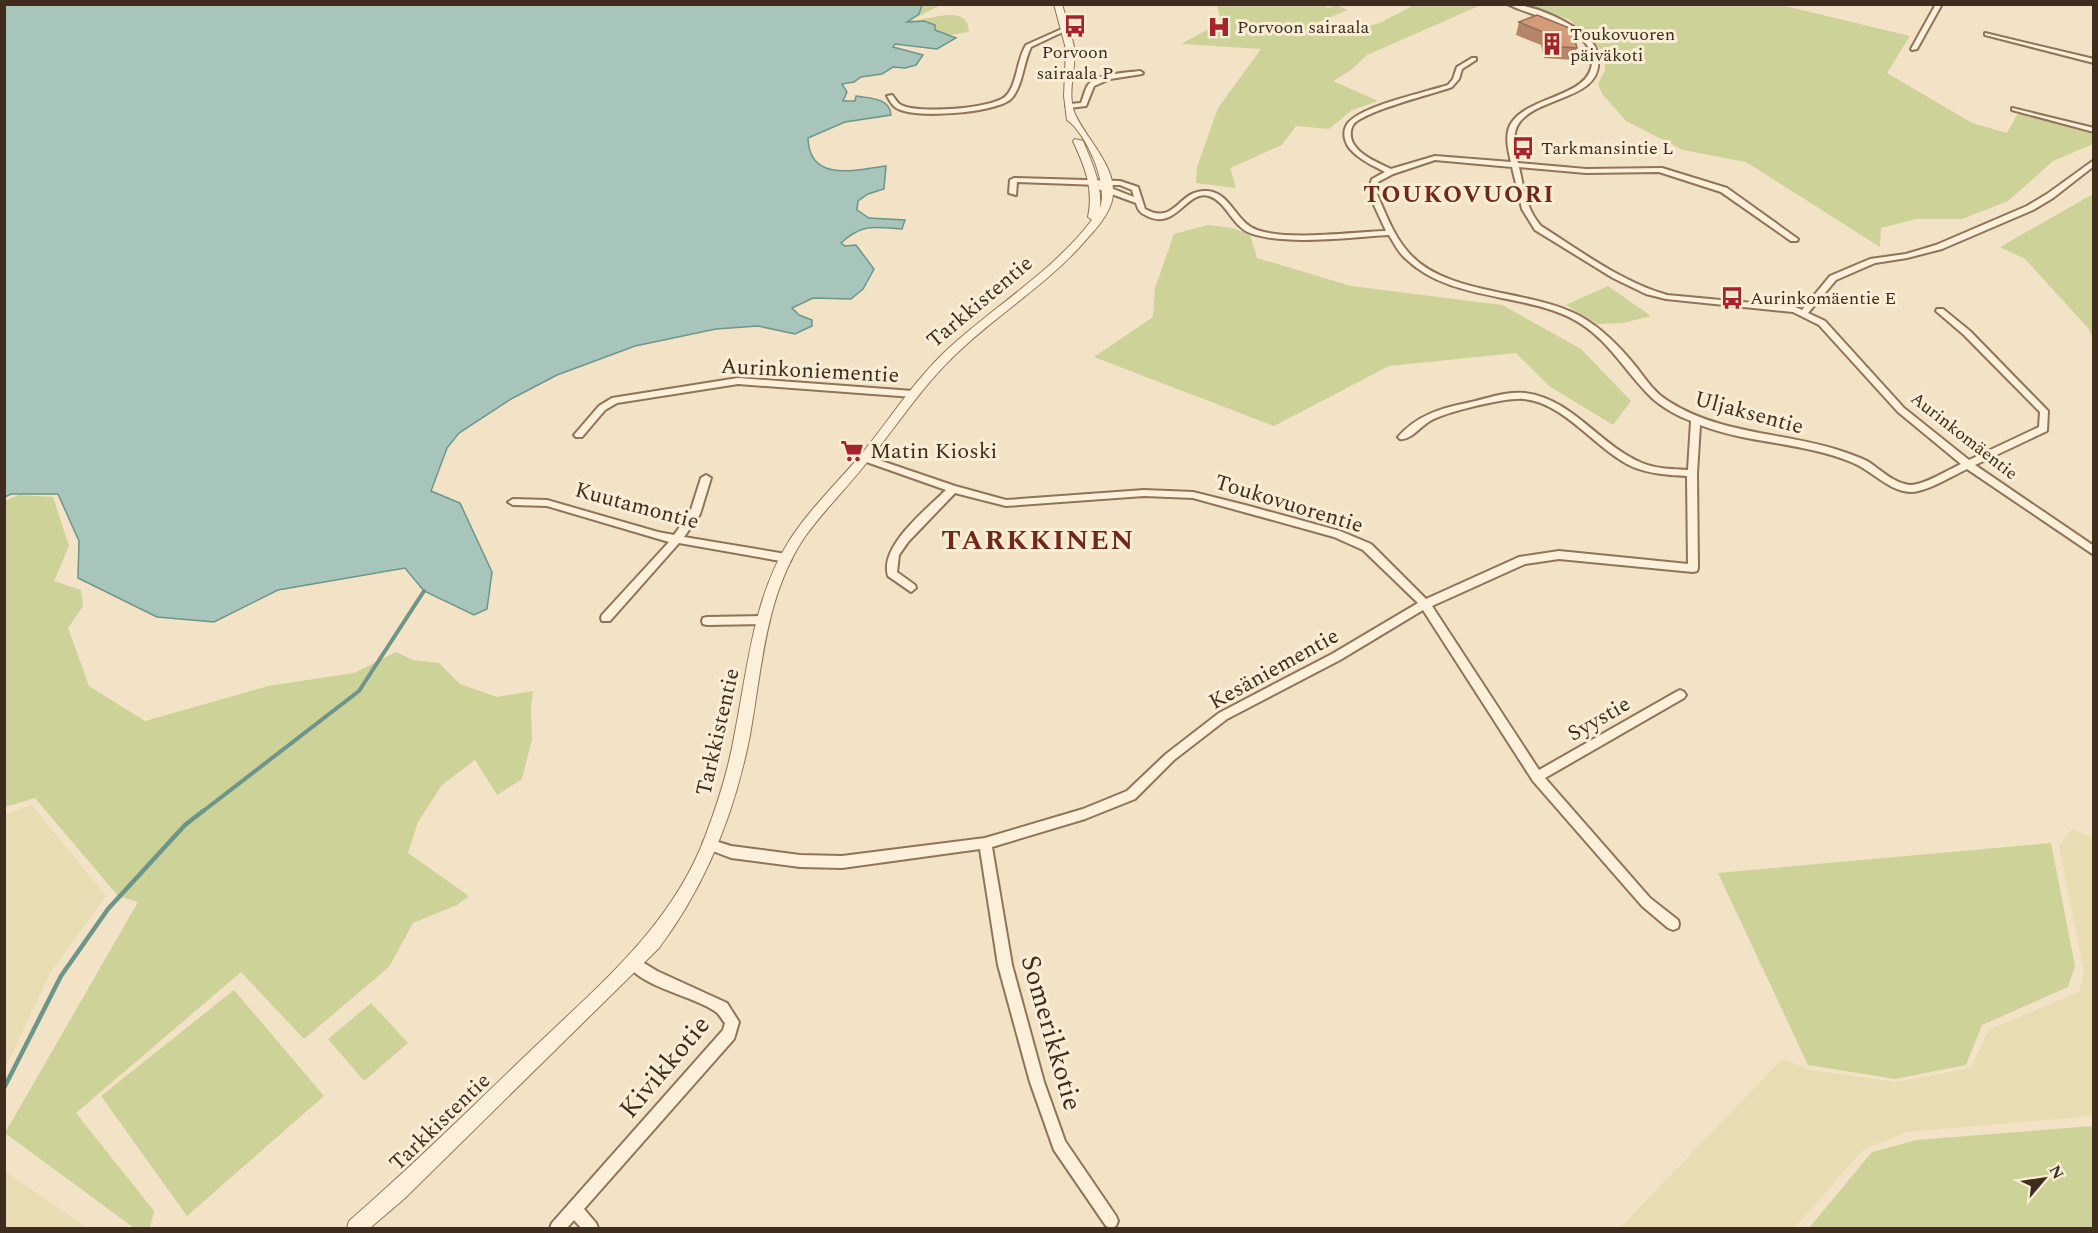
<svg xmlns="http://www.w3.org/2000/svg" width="2098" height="1233" font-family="Spectral,serif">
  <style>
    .farmland { fill: #e8ddb2 }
    .green { fill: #cdd298 }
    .water { fill: #a7c5bb; stroke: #6d9589; stroke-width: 1.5 }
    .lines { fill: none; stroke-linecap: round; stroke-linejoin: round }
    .stream-far1 { stroke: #6d9589; stroke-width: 4 }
    .stream { stroke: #6d9589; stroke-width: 4.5 }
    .minor-casing { stroke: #8f7459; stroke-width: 4 }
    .tertiary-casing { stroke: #8f7459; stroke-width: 2 }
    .minor { fill: #fcf0da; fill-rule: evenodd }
    .tertiary { fill: #fcf0da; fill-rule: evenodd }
    .wall { fill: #b58568 }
    .building { fill: #d39b79; stroke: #946c55; stroke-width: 1.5 }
    .labels { text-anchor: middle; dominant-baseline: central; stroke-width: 6; stroke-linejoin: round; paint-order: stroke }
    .far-poi-label { font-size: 18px; fill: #3e2d1e; stroke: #f9edd6; text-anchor: start }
    .far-street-label { font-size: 18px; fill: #3e2d1e; stroke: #f9edd6 }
    .street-label { font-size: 22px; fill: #3e2d1e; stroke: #f9edd6 }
    .poi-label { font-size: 22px; fill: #3e2d1e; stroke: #f9edd6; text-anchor: start }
    .far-district-label { font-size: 24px; font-weight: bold; letter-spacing: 1.5px; fill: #6f281a; stroke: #f9edd6 }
    .near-street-label { font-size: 27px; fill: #3e2d1e; stroke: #f9edd6 }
    .district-label { font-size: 28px; font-weight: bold; letter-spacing: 1.5px; fill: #6f281a; stroke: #f9edd6 }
  </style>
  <rect width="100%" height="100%" fill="#f2e3c6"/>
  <path class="farmland" d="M 32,805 L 106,896 L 50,973 L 5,1069 L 5,814 Z
    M 2072,829 L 2093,837 L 2093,1116 L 1908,1132 L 1864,1149 L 1794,1228 L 1620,1228 L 1782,1059 L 1811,1070 L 1896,1082 L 1971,1068 L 1988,1030 L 2079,992 L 2084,972 L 2059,846 Z
    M 5,1171 L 87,1228 L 5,1228 Z"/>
  <path class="green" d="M 1321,4 L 1328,8 L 1336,5 L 1348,10 L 1313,24 L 1330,35 L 1380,23 L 1414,5 L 1481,5 L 1367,55 L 1351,70 L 1333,81 L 1378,101 L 1352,110 L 1329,129 L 1296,126 L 1282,145 L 1230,168 L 1236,188 L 1196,183 L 1197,167 L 1218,108 L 1261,49 L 1181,44 L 1221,22 L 1217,5 Z
    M 863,5 L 941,5 L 911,20 C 927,22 968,1 969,32 L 944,36 L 862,11 Z
    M 1528,5 L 1781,5 L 1910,36 L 1887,73 L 1972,123 L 2007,133 L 2018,113 L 2093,134 L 2093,144 L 2053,161 L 2008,201 L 1962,219 L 1916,219 L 1881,228 L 1880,247 L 1746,162 L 1683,150 L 1626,121 L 1602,94 L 1598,84 L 1605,70 L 1604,52 L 1570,20 Z
    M 2093,194 L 2093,338 L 2088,328 L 2025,259 L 2000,247 Z
    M 1208,225 L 1233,228 L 1250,235 L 1257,258 L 1351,286 L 1502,305 L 1581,349 L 1631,401 L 1613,425 L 1549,386 L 1516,353 L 1389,366 L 1274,426 L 1094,357 L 1153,317 L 1155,288 L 1174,234 Z
    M 1608,286 L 1651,316 L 1623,323 L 1598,324 L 1566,305 Z
    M 19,495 L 53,497 L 69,546 L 54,581 L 81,590 L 83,606 L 68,628 L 89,686 L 145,721 L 268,686 L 354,673 L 396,652 L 413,660 L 439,663 L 460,684 L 497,697 L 533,691 L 531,709 L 532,739 L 522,779 L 497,795 L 475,760 L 442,785 L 418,822 L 408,853 L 469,896 L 457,905 L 413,923 L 389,967 L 304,1039 L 241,972 L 76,1113 L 154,1211 L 150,1228 L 134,1228 L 5,1133 L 138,902 L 118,896 L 35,798 L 5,807 L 4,501 Z
    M 2051,843 L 2075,966 L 2068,987 L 1982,1025 L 1966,1065 L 1895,1079 L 1808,1065 L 1718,873 Z
    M 234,990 L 324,1096 L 187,1216 L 101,1096 Z
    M 371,1003 L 408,1043 L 364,1081 L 328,1039 Z
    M 2093,1126 L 2093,1228 L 1809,1228 L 1872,1152 L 1917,1140 Z"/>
  <path class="water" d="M 922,5 L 919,14 L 907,22 L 924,21 L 935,25 L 935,30 L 956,38 L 937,49 L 895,44 L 893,47 L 923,55 L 916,65 L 905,68 L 893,67 L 882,74 L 861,77 L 854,82 L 842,84 L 847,92 L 843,101 L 855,101 L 856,96 C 870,98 890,98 891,115 L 845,122 L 808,138 C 809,183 856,170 886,166 L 884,189 L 868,194 L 858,201 L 857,210 L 869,218 L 905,220 L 902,229 C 875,227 863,223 841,243 L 845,246 L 856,245 L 874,269 L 863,289 L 851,299 L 813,298 L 792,308 L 799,315 L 812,320 L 812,326 L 795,334 L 758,326 L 716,329 L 635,346 L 557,375 L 511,399 L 459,433 L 447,448 L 431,491 L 460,503 L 492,572 L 487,609 L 474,615 L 424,591 L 405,568 L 278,590 L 214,622 L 157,617 L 78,578 L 79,541 L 58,494 L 11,494 L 5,497 L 5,5 Z"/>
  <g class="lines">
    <path class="stream-far1" d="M 202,812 L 359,691 L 424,591"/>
    <path class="stream" d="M 4,1088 L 61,976 L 108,909 L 185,825 L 203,811"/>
    <g class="minor-casing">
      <path id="minor" d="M 1507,4 C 1532,4 1561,18 1580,31 C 1589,37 1597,46 1598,57 C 1604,100 1539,95 1519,123 C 1511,134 1515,151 1518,163 L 1586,169 L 1662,168 L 1727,188 L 1798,239 L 1797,241 L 1791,241 L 1721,192 L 1659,172 L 1586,173 L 1519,167 C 1524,189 1526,209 1541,226 C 1582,252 1620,281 1667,295 L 1795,307 L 1802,310 L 1830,276 L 1870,259 L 1906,254 L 1936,245 L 2027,206 L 2047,194 L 2094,160 L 2094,166 L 2053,198 L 2033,210 L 1942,249 L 1907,258 L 1875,263 L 1836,280 L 1808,313 L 1825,321 L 1904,408 L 1969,460 L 2039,427 L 2040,412 L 1964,335 L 1936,311 L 1937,309 L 1943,309 L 1970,331 L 2048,411 L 2047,431 L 1975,465 L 2094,546 L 2094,555 L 1967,469 C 1952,476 1928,491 1912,492 C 1889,492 1872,470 1851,462 C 1803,442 1749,444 1700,425 L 1697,473 L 1698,568 L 1697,571 L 1693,572 L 1559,559 L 1525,564 L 1432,606 L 1539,770 L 1676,692 L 1680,690 L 1684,692 L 1686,695 L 1684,698 L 1545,778 L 1650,898 L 1678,920 L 1679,924 L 1678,928 L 1673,930 L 1668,928 L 1642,906 L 1533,781 L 1423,610 L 1340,660 L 1227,719 L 1174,760 L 1135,799 L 1085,819 L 992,847 L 1012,965 L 1044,1082 L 1065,1141 L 1116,1216 L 1118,1221 L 1116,1226 L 1111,1228 L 1106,1226 L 1054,1150 L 1030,1082 L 998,965 L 980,849 L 842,868 L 800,867 L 731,858 L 705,848 L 703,844 L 705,840 L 709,839 L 731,846 L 800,855 L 842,856 L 985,838 L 1083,809 L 1127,791 L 1166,754 L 1219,713 L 1332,654 L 1418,603 L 1363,550 L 1334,537 L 1193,498 L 1144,496 L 1006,506 L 955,493 L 908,542 L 899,555 L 897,572 L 915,585 L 916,588 L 911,592 L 888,576 C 879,546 927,509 946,490 L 861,460 L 859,458 L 864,455 L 955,486 L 1006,500 L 1144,490 L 1193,492 L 1245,505 L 1340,531 L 1371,544 L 1426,599 L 1519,557 L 1559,551 L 1688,564 L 1687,476 C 1669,475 1650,474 1633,467 C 1596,450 1565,403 1524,399 C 1507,397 1445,412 1430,421 C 1421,426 1410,441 1400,439 L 1398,437 C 1416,416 1441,408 1467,403 C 1486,399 1506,391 1525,393 C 1573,399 1600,446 1642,463 C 1656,469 1673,469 1688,470 L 1691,421 C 1678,416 1663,408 1652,398 C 1624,371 1608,337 1571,318 C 1518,292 1449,301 1405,258 C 1398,252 1394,243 1389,235 C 1352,237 1284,246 1250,233 C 1232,226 1227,202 1209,196 C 1187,189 1176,231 1147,216 C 1140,213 1138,210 1136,203 L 1098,189 L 1099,185 L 1017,182 L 1016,195 L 1009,193 L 1010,180 L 1014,178 L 1120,181 L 1138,187 L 1145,209 C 1176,226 1178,189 1207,191 C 1230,192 1236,223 1257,230 C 1288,241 1352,232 1386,231 L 1368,192 L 1372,179 L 1385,172 C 1374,166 1362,161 1353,152 C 1344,144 1340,129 1351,120 C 1370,104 1423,93 1448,85 L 1453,79 L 1457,67 L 1472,58 L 1476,58 L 1476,60 L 1462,69 L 1459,79 L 1452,87 C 1433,94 1363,111 1353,125 C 1350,130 1350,138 1353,143 C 1360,156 1379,163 1391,169 L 1435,156 L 1511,162 C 1508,150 1504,133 1512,122 C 1532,94 1595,97 1592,58 C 1591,46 1581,37 1571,30 C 1551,18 1528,14 1507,4 ZM 1435,160 L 1512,167 L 1522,209 L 1535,230 L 1613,278 L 1646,294 L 1666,299 L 1793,312 L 1819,325 L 1898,412 L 1961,464 C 1948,470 1924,485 1911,485 C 1894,484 1880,469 1867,461 C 1859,457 1850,454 1841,451 C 1784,432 1721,435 1668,401 C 1655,393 1646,380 1637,368 C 1621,348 1603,329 1580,316 C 1530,289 1445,296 1408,252 C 1393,235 1385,212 1376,192 L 1378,182 L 1393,174 ZM 1103,185 L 1120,185 L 1132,190 L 1134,197 Z
        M 1936,4 L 1942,4 L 1917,49 L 1912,50 L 1911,49 Z
        M 1064,28 L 1069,29 L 1031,47 C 1023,63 1023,86 1011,99 C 996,113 910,120 895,107 C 892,105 889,99 887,96 L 892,95 C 895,98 897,103 901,105 C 916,114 993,109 1006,96 C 1017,85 1017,59 1026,45 Z
        M 1985,33 L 2094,59 L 2094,63 L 1985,35 Z
        M 1140,71 L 1143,73 L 1142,74 L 1110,79 L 1094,86 L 1086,106 L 1069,108 L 1066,106 L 1069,104 L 1081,103 C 1083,98 1085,89 1088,85 C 1097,73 1127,73 1140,71 Z
        M 2012,108 L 2094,128 L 2094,132 L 2012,110 Z
        M 738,378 L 913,391 L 917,394 L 913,397 L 738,384 L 617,403 L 605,410 L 582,437 L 576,437 L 574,435 L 599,406 L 612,398 Z
        M 706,475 L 711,478 L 700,514 L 684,537 L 786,554 L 791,558 L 790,561 L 786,562 L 679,543 L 610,621 L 602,621 L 601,618 L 602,615 L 669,542 L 547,506 L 513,505 L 508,502 L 513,499 L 547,500 L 658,532 L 674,535 L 690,513 L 701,478 Z
        M 764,616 L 768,617 L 769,620 L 768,623 L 764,624 L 707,625 L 703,624 L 702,621 L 703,618 L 707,617 Z
        M 634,957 L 657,971 L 727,1003 L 739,1022 L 734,1039 L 584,1209 L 596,1223 L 598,1228 L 581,1228 L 574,1220 L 567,1228 L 550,1228 L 552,1223 L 723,1030 L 725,1023 C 722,1020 720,1015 716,1012 C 697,997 637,986 627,963 L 629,959 Z"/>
    </g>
    <g class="tertiary-casing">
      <path id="tertiary" d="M 1054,4 L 1062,4 C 1066,19 1071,33 1074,47 C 1077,68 1066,93 1075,114 C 1087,141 1122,171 1111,204 C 1106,218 1095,230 1085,241 C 1046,286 994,316 952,358 C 920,389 896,427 868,461 C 847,488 823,511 804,538 C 765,597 762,668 750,735 C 735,812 706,885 659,948 L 405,1198 L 370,1228 L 347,1228 L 349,1221 C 409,1169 466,1113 523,1058 C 592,991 670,930 705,837 C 718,803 729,768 735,732 C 748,667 753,599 789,541 C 809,510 835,485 859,457 C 889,421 914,380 949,348 C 997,304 1052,272 1092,220 L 1088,217 C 1094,189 1085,167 1073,141 L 1075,139 L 1083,141 C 1092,163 1102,183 1100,208 C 1109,184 1086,133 1067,120 L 1064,96 L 1066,49 Z"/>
    </g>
    <use href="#minor" class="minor"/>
    <use href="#tertiary" class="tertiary"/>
  </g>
  <path class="wall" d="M 1519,22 L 1577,48 L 1573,60 L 1544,58 L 1541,45 L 1516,35 Z"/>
  <path class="building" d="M 1537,15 L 1572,29 L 1577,48 L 1548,46 L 1545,33 L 1519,22 Z"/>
  <defs>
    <g id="bus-bare" transform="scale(1.8)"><path d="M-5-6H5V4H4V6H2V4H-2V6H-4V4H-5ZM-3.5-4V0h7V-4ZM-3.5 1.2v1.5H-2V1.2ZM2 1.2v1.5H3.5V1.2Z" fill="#a4242a" stroke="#f9edd6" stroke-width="2.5" paint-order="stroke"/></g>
    <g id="hospital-bare" transform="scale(1.8)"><path d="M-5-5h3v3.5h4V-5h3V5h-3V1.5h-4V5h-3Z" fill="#a4242a" stroke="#f9edd6" stroke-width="2.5" paint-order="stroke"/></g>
    <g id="building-bare" transform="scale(1.8)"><path d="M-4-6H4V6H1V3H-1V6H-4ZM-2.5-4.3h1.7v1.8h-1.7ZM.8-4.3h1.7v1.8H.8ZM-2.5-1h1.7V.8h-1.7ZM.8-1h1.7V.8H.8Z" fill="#a4242a" stroke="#f9edd6" stroke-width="2.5" paint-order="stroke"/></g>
    <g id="supermarket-bare" transform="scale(1.8)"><path d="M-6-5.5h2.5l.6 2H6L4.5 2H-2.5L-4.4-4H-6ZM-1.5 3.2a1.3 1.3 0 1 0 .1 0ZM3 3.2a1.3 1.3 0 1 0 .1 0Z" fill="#a4242a" stroke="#f9edd6" stroke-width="2.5" paint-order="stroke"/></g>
  </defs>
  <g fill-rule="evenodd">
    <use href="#bus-bare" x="1075" y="26"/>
    <use href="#hospital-bare" x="1219" y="27"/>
    <use href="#building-bare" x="1552" y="44"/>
    <use href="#bus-bare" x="1523" y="148"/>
    <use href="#bus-bare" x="1732" y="298"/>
    <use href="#supermarket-bare" x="852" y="451"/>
  </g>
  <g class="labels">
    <g class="far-poi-label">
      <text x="1237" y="27">Porvoon sairaala</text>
      <text x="1570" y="34">Toukovuoren<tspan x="1570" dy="21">päiväkoti</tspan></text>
      <text x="1075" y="52" text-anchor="middle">Porvoon<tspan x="1075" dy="21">sairaala P</tspan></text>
      <text x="1541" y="148">Tarkmansintie L</text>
      <text x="1750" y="298">Aurinkomäentie E</text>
    </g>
    <g class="far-street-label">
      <text transform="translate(1964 436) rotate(38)">Aurinkomäentie</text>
    </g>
    <g class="street-label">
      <text transform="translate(980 302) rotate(-40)">Tarkkistentie</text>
      <text transform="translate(810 371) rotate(3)">Aurinkoniementie</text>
      <text transform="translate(1749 413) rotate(15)">Uljaksentie</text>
      <text transform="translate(1289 504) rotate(17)">Toukovuorentie</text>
      <text transform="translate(637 506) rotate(15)">Kuutamontie</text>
      <text transform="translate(1274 669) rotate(-29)">Kesäniementie</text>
      <text transform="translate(1599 719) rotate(-30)">Syystie</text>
      <text transform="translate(718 732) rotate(-77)">Tarkkistentie</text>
      <text transform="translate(440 1122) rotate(-44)">Tarkkistentie</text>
    </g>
    <g class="poi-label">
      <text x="870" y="451">Matin Kioski</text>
    </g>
    <g class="far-district-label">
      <text x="1459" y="195">TOUKOVUORI</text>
    </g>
    <g class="near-street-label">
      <text transform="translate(1051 1033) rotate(74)">Somerikkotie</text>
      <text transform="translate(665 1067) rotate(-50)">Kivikkotie</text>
    </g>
    <g class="district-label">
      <text x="1038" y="540">TARKKINEN</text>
    </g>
  </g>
  <rect width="2098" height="1233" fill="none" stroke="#3e2d1e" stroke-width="12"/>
  <g transform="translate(2044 1179) rotate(61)" stroke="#f9edd6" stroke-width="4.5" paint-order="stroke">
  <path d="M0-4.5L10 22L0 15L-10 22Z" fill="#3e2d1e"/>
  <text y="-9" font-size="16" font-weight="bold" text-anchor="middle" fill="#3e2d1e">N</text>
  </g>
</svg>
